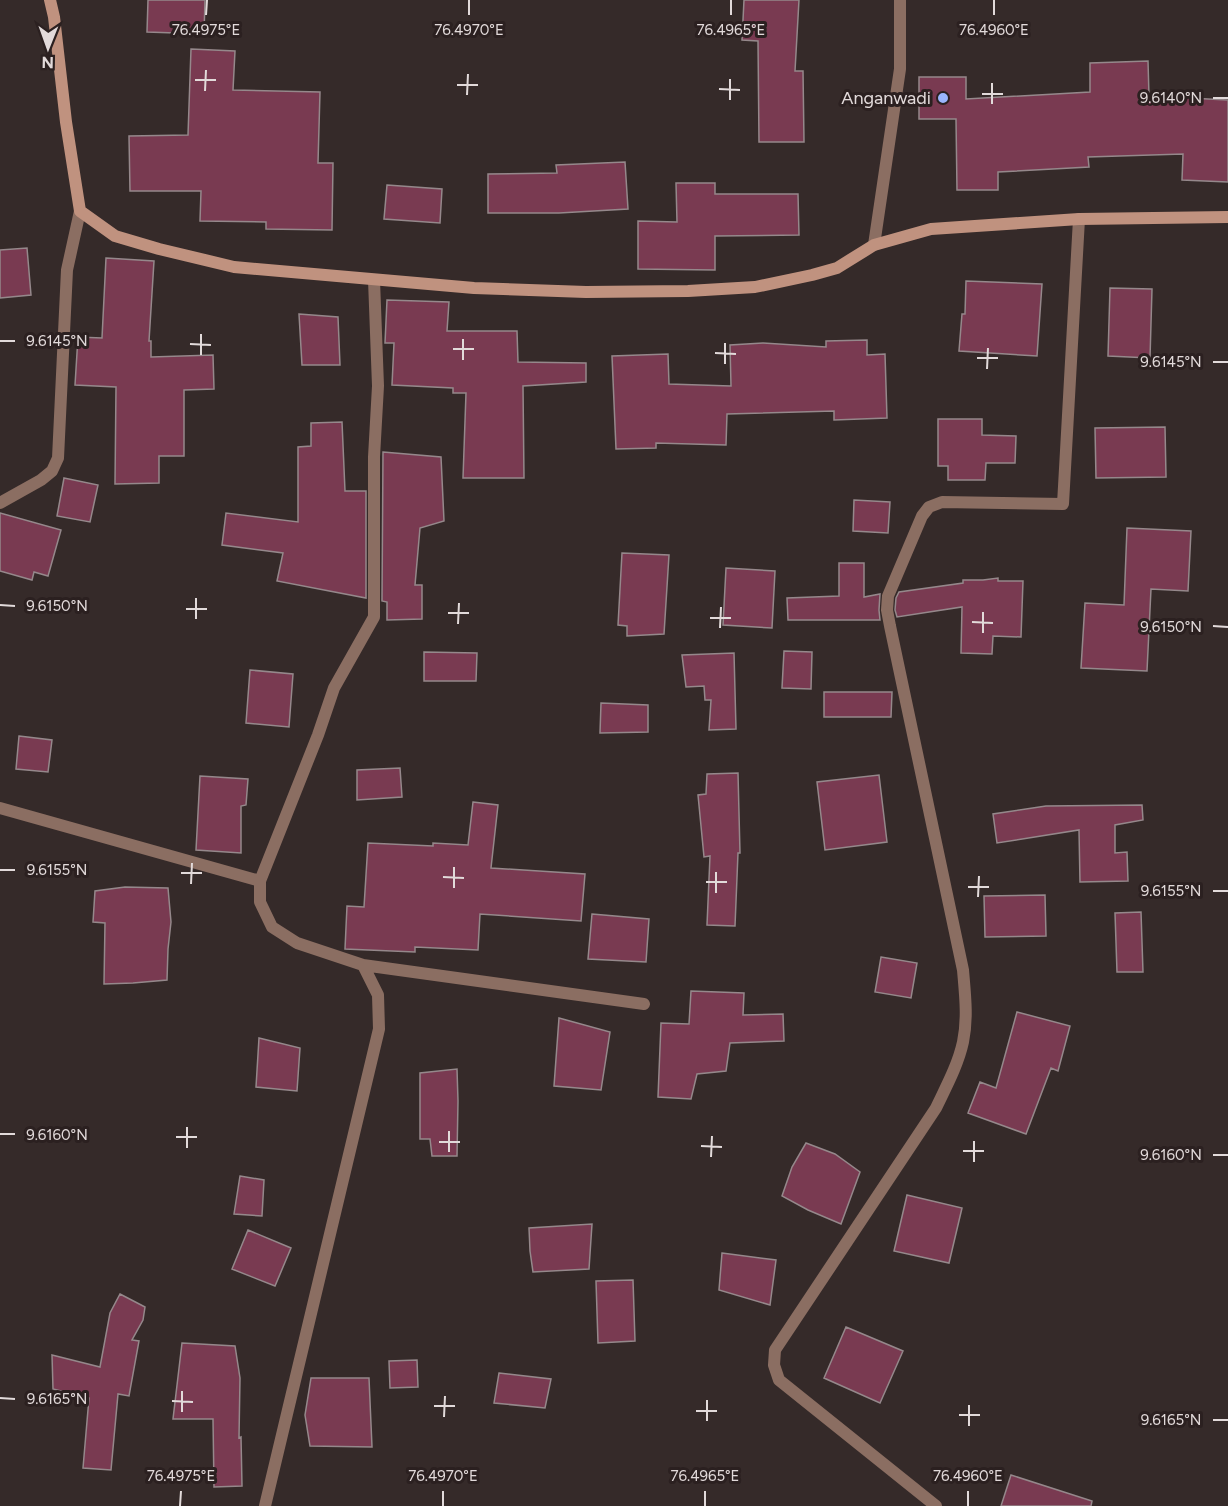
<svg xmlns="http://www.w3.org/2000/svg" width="1228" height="1506" font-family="Figtree,sans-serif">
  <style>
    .building { fill: #793a51; stroke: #95888b; stroke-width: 1.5 }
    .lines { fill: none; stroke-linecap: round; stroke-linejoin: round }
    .minor { stroke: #8b6e62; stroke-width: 12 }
    .secondary { stroke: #c0927f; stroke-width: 12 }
    .ticks { fill: none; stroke: #e2dada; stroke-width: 2 }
    .poi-dot { fill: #9ab5fd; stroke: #2b2020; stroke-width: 2 }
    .labels { text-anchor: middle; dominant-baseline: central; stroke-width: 6; stroke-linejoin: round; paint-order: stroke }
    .poi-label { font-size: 18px; fill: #e2dada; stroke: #2b2020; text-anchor: end }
    .ticks-label { font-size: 15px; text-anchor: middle; fill: #e2dada; stroke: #2b2020; stroke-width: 6; stroke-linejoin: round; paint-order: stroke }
  </style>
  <rect width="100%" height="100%" fill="#352a29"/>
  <path class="building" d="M 148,0 L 205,0 L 204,34 L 147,32 Z
    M 744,0 L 799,0 L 795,71 L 803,71 L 804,142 L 759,142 L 758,41 L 742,40 Z
    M 191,49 L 235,51 L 233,90 L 320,92 L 318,163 L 333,163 L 332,230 L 266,229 L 266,222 L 200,221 L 201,191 L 130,191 L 129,136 L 188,135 Z
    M 1148,61 L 1149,96 L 1228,100 L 1228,182 L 1182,180 L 1183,154 L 1088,157 L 1089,167 L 998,172 L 998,190 L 957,190 L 956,119 L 919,119 L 919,77 L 966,77 L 966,99 L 1090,92 L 1090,63 Z
    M 625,162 L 628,209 L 559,213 L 488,213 L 488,174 L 557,173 L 556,165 Z
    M 676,183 L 715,183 L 715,194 L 798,194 L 799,235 L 715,236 L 715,270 L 638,269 L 638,221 L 677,222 Z
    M 387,185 L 442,189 L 440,223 L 384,219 Z
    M 27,248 L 31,295 L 0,298 L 0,250 Z
    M 106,258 L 154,261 L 149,341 L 151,341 L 151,357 L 213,355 L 214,389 L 184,390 L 184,456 L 159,456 L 159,483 L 115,484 L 116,387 L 75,385 L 78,337 L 102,338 Z
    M 966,281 L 1042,284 L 1037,356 L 959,351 L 962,314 L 965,314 Z
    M 1110,288 L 1152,289 L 1150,358 L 1108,356 Z
    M 387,300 L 449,302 L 447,331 L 517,331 L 518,362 L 586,363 L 586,382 L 523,386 L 524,478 L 463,478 L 466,393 L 453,393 L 453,388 L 392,385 L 394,343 L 385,343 Z
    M 299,314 L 338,317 L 340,365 L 302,365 Z
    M 867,340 L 867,355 L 885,354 L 887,418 L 834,420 L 834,411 L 727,414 L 726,445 L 656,443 L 656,448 L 616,449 L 612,356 L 668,354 L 669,384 L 731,386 L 730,345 L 763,343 L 826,347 L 826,341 Z
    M 938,419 L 982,419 L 982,435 L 1016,436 L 1015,463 L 986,463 L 985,480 L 948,480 L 948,466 L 938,466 Z
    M 342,422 L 345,491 L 366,491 L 366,598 L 277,581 L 283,553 L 222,545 L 226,513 L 298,522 L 298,447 L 311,446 L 311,423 Z
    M 1165,427 L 1166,477 L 1096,478 L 1095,428 Z
    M 383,452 L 441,457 L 444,521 L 420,528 L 415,585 L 422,585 L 422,619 L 387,620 L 387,602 L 382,601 Z
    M 64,478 L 98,485 L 90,522 L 57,516 Z
    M 854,500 L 890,502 L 888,533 L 853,531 Z
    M 0,513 L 61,530 L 48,576 L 34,572 L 32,580 L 0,571 Z
    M 1127,528 L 1191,531 L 1188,591 L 1151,589 L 1147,671 L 1081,668 L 1085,603 L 1124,605 Z
    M 622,553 L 669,555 L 664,634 L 627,636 L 627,626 L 618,625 Z
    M 839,563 L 864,563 L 864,597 L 880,594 L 879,610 L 880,620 L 788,620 L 787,598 L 839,596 Z
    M 726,568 L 775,571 L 772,628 L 723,625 Z
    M 998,578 L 998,581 L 1023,581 L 1021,637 L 993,636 L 992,654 L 961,653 L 962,607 L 897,617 L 895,610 L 896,598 L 899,592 L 963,583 L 963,580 L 983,580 Z
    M 784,651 L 812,652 L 811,689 L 782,688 Z
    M 424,652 L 477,653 L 476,681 L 424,681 Z
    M 734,653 L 736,729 L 709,730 L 711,700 L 705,700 L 704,686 L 686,687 L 682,655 Z
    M 250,670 L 293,674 L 289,727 L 246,723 Z
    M 824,692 L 892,692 L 891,717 L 824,717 Z
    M 601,703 L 648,705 L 648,732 L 600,733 Z
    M 19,736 L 52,740 L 48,772 L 16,769 Z
    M 400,768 L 402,797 L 357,800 L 357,770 Z
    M 738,773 L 740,853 L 738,853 L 735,926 L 707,925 L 710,856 L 704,857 L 698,795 L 706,794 L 707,774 Z
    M 879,775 L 887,842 L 825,850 L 817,782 Z
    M 200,776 L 248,779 L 246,805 L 241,806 L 241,853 L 196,850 Z
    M 473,802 L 498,805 L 491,868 L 585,874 L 581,921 L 480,914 L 478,950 L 415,947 L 415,952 L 345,949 L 347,906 L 364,907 L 368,843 L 433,846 L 433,843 L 468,845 Z
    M 1142,805 L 1143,820 L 1115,825 L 1115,853 L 1127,852 L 1128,881 L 1080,882 L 1079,830 L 997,843 L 993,814 L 1046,806 Z
    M 125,887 L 168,888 L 171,922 L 168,949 L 167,980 L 133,983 L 104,984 L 105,923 L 93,922 L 95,891 Z
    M 1045,895 L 1046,936 L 985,937 L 984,896 Z
    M 1141,912 L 1143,972 L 1117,972 L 1115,913 Z
    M 592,914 L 649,919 L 646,962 L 588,959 Z
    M 881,957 L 917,963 L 911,998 L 875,992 Z
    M 691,991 L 744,993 L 743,1015 L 783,1014 L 784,1041 L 730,1043 L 726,1071 L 697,1074 L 691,1099 L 658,1097 L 661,1023 L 689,1024 Z
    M 1017,1012 L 1070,1026 L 1058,1071 L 1051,1068 L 1026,1134 L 968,1113 L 980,1082 L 996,1088 Z
    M 559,1018 L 610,1032 L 601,1090 L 554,1086 Z
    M 259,1038 L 300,1048 L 297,1091 L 256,1087 Z
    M 457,1069 L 458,1101 L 457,1156 L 432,1156 L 430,1139 L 420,1139 L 420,1073 Z
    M 806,1143 L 835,1154 L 860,1172 L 841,1224 L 808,1210 L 782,1196 L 792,1167 Z
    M 240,1176 L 264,1180 L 262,1216 L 234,1214 Z
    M 907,1195 L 962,1208 L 949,1263 L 894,1251 Z
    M 592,1224 L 589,1269 L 533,1272 L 530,1251 L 529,1228 Z
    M 248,1230 L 291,1248 L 275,1286 L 232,1269 Z
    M 722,1253 L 776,1260 L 770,1305 L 719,1290 Z
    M 633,1280 L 635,1341 L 598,1343 L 596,1281 Z
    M 120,1294 L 145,1307 L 143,1320 L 132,1340 L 139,1341 L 129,1396 L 118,1394 L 111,1470 L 83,1468 L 89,1398 L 53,1389 L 52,1355 L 100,1367 L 110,1313 Z
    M 846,1327 L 903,1351 L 880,1403 L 824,1378 Z
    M 182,1343 L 235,1346 L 240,1378 L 239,1438 L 241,1437 L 242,1486 L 214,1487 L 213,1419 L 173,1419 Z
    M 417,1360 L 418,1387 L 390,1388 L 389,1361 Z
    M 499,1373 L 551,1379 L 545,1408 L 494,1403 Z
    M 311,1378 L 369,1378 L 372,1447 L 310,1446 L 305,1415 Z
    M 1011,1475 L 1092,1501 L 1091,1506 L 1001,1506 Z"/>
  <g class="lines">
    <path class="minor" d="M 874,245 L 900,69 L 900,0
      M 0,503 L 41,480 L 52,471 L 58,458 L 67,270 L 80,211
      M 0,808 L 260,881
      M 363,965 L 644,1004
      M 265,1506 L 379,1029 L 378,995 L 363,965 L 297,943 L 272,927 L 260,902 L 260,881 L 318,735 L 334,688 L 374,617 L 374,457 L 378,386 L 374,280
      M 936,1506 L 779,1380 L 774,1365 L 775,1350 L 936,1108 C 946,1087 958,1065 963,1042 C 968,1018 965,994 963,970 L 890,626 L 887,610 L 888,596 L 922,516 L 929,507 L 942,502 L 1063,504 L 1079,219"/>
    <path class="secondary" d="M 50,0 L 54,17 L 66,122 L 80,211 L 115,236 L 159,249 L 234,267 L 474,288 L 586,292 L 688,291 L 755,287 L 812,275 L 837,268 L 874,245 L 931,229 L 1079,219 L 1228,217"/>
  </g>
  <path class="ticks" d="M 206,15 L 207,0M 469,15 L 469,0M 731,15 L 731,0M 994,15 L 994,0M 195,80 L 216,80M 457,85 L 478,85M 719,89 L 740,90M 205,91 L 206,70M 982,94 L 1003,94M 467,95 L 468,74M 1213,98 L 1228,98M 730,100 L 730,79M 992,104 L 992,83M 0,341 L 15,341M 190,344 L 211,345M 453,349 L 474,349M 715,353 L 736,354M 201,355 L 201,334M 977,358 L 998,358M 463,360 L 463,339M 1213,362 L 1228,362M 725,364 L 725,343M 987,369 L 988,348M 0,605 L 15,606M 186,609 L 207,609M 448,613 L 469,613M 710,618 L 731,618M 196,619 L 196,598M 972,622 L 993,623M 458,624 L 459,603M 1213,626 L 1228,627M 720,628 L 721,607M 983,633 L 983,612M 0,870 L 15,870M 181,873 L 202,873M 443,877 L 464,878M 706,882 L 727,882M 191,884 L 192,863M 968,887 L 989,887M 454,888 L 454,867M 1213,891 L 1228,891M 716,893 L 716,872M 978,897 L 979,876M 0,1134 L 15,1134M 176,1137 L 197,1137M 439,1142 L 460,1142M 701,1146 L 722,1147M 187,1148 L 187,1127M 963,1151 L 984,1151M 449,1152 L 449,1131M 1213,1155 L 1228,1155M 711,1157 L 712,1136M 974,1162 L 974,1141M 0,1398 L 15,1399M 172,1401 L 193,1402M 434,1406 L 455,1406M 696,1411 L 717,1411M 182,1412 L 182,1391M 959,1415 L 980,1415M 444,1417 L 445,1396M 1213,1420 L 1228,1420M 707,1421 L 707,1400M 969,1426 L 969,1405M 180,1506 L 181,1491M 443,1506 L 443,1491M 705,1506 L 705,1491M 968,1506 L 968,1491"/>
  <circle class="poi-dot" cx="943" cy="98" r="6"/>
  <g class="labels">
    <g class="poi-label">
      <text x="931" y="98">Anganwadi</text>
    </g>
  </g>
  <g class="ticks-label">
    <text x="206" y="35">76.4975°E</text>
    <text x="469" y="35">76.4970°E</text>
    <text x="731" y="35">76.4965°E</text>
    <text x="994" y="35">76.4960°E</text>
    <text x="1171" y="103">9.6140°N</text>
    <text x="57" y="346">9.6145°N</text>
    <text x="1171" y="367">9.6145°N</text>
    <text x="57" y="611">9.6150°N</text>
    <text x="1171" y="632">9.6150°N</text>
    <text x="57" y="875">9.6155°N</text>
    <text x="1171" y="896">9.6155°N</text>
    <text x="57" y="1140">9.6160°N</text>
    <text x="1171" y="1160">9.6160°N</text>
    <text x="57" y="1404">9.6165°N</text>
    <text x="1171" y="1425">9.6165°N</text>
    <text x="181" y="1481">76.4975°E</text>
    <text x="443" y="1481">76.4970°E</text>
    <text x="705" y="1481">76.4965°E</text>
    <text x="968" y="1481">76.4960°E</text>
  </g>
  <g transform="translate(48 48) rotate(181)" stroke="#2b2020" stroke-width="4.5" paint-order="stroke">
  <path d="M0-4.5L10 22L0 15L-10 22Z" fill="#e2dada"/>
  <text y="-9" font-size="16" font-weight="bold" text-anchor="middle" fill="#e2dada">N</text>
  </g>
</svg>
